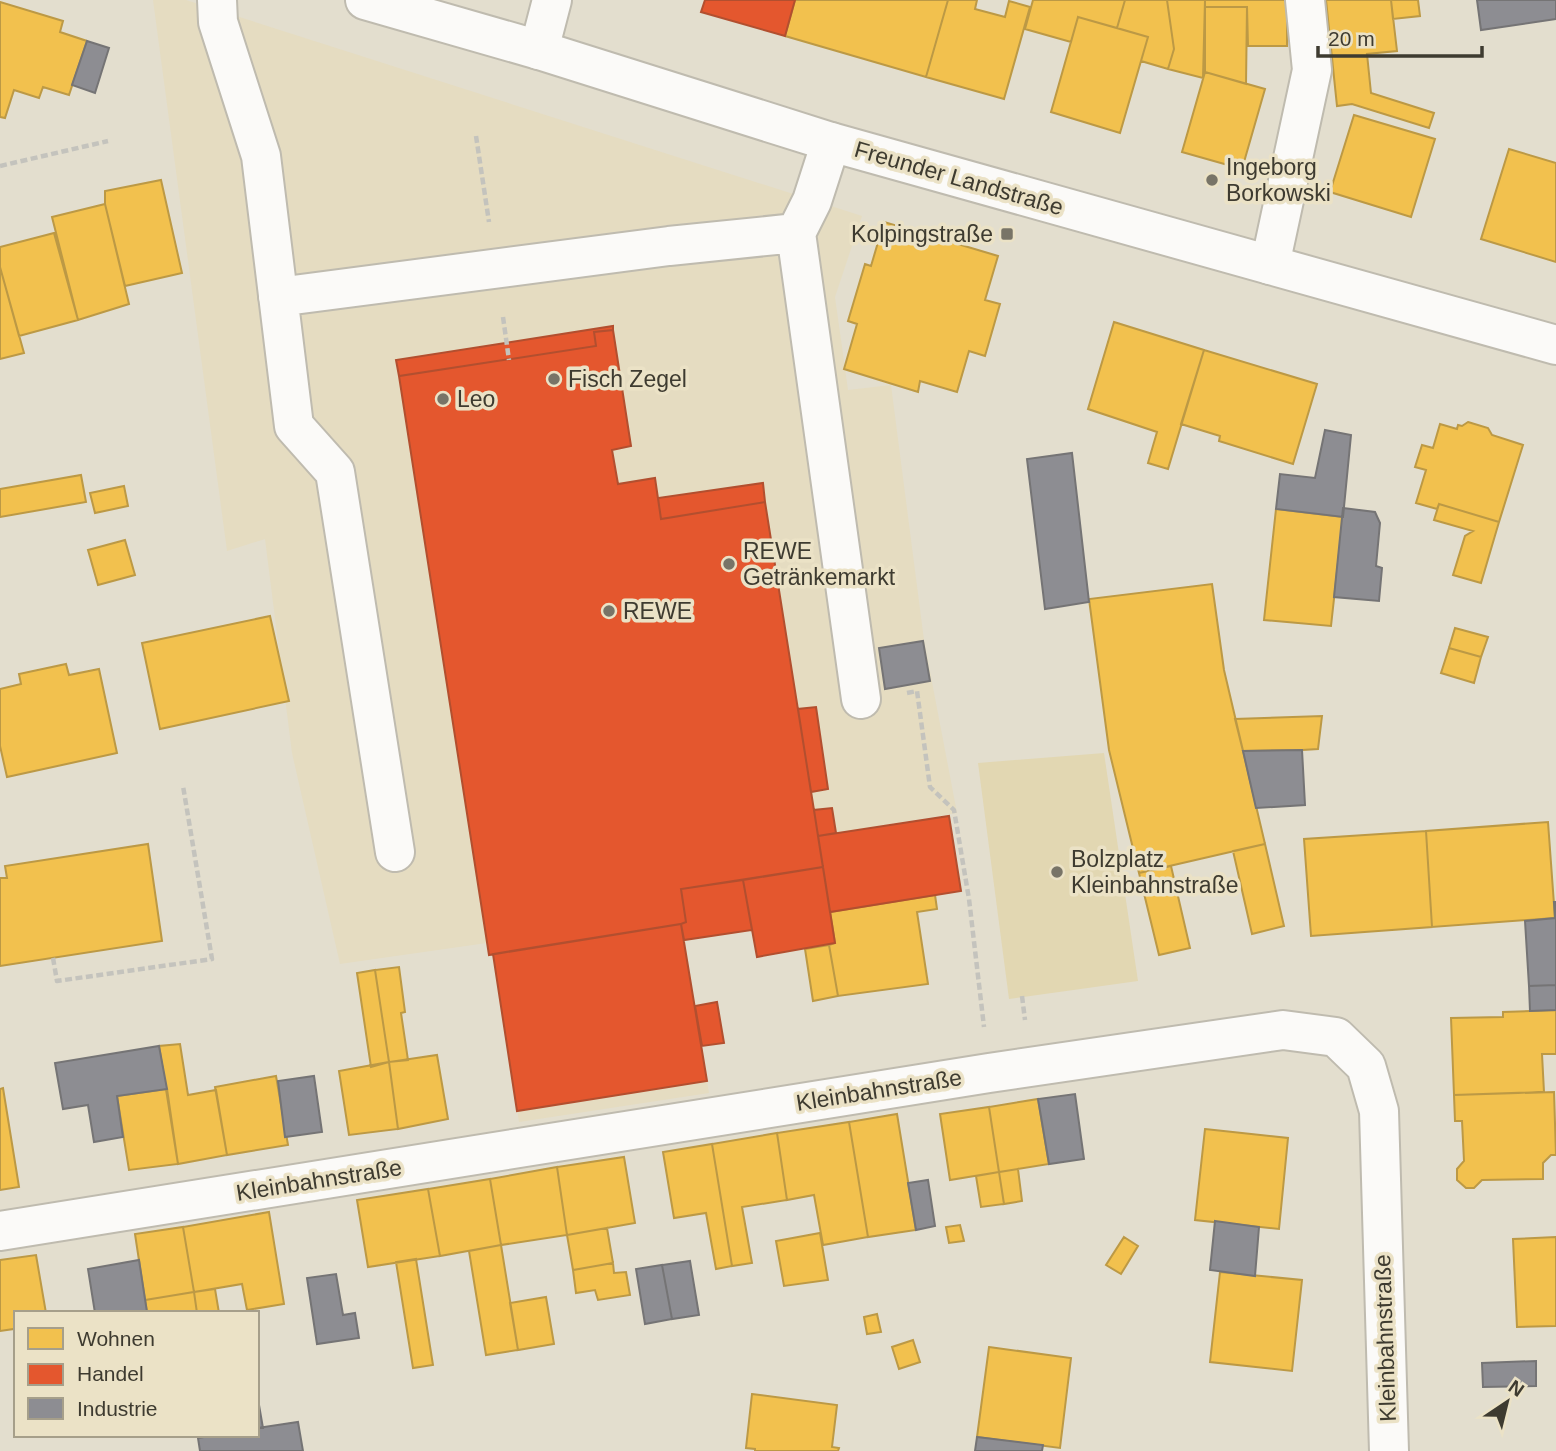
<svg xmlns="http://www.w3.org/2000/svg" width="1556" height="1451" font-family="Helvetica,sans-serif">
  <style>
    .built { fill: #e5dcc1 }
    .green { fill: #e2d7b2 }
    .homes { fill: #f2c14e; stroke: #bc9945; stroke-width: 2 }
    .shops { fill: #e4572e; stroke: #b24f2f; stroke-width: 2 }
    .industry { fill: #8d8d92; stroke: #757475; stroke-width: 2 }
    .lines { fill: none; stroke-linecap: round; stroke-linejoin: round }
    .minor-casing { stroke: #bfbbaf; stroke-width: 42 }
    .major-casing { stroke: #bfbbaf; stroke-width: 42 }
    .path { stroke: #c4c3bd; stroke-width: 4.5; stroke-dasharray: 7 3.5; stroke-linecap: butt }
    .minor { stroke: #fbfaf8; stroke-width: 38 }
    .major { stroke: #fbfaf8; stroke-width: 38 }
    .poi-dot { fill: #787467; stroke: #ebe2c6; stroke-width: 2.5 }
    .labels { text-anchor: middle; dominant-baseline: central; stroke-width: 7; stroke-linejoin: round; paint-order: stroke }
    .poi-label { font-size: 23px; fill: #3e3b30; stroke: #ebe2c6; text-anchor: start }
    .street-label { font-size: 23px; fill: #3e3b30; stroke: #ebe2c6 }
  </style>
  <rect width="100%" height="100%" fill="#e3dece"/>
  <path class="built" d="M 153,0 L 186,0 L 862,216 L 835,297 L 848,390 L 891,385 L 924,640 L 957,813 L 818,836 L 823,867 L 681,889 L 681,924 L 709,1093 L 519,1122 L 494,954 L 489,955 L 487,943 L 340,964 L 292,753 L 265,539 L 227,551 Z"/>
  <path class="green" d="M 1104,753 L 1138,981 L 1009,999 L 978,763 Z"/>
  <path class="homes" d="M 795,0 L 948,0 L 926,77 L 785,36 Z
    M 948,0 L 977,0 L 975,9 L 1005,17 L 1009,1 L 1030,7 L 1004,99 L 926,77 Z
    M 1033,0 L 1125,0 L 1117,28 L 1078,17 L 1071,42 L 1025,29 Z
    M 1125,0 L 1167,0 L 1174,49 L 1168,69 L 1141,61 L 1148,37 L 1117,28 Z
    M 1167,0 L 1205,0 L 1203,78 L 1168,69 L 1174,49 Z
    M 1205,0 L 1287,0 L 1287,46 L 1248,46 L 1247,7 L 1205,7 Z
    M 1326,0 L 1391,0 L 1397,51 L 1367,54 L 1371,93 L 1434,113 L 1429,128 L 1352,104 L 1337,106 Z
    M 1391,0 L 1418,0 L 1420,16 L 1393,19 Z
    M 0,2 L 63,21 L 60,32 L 87,41 L 69,95 L 43,87 L 39,98 L 14,90 L 5,118 L 0,117 Z
    M 1205,7 L 1247,7 L 1246,84 L 1205,72 Z
    M 1078,17 L 1148,37 L 1120,133 L 1051,112 Z
    M 1205,72 L 1265,89 L 1242,169 L 1182,152 Z
    M 1354,115 L 1435,139 L 1411,217 L 1330,192 Z
    M 1509,149 L 1556,163 L 1556,262 L 1481,239 Z
    M 161,180 L 182,273 L 125,286 L 105,204 L 105,191 Z
    M 105,204 L 129,304 L 78,320 L 52,217 Z
    M 884,222 L 998,256 L 985,300 L 1000,304 L 985,356 L 969,351 L 957,392 L 920,381 L 918,392 L 844,369 L 857,324 L 848,321 L 865,264 L 871,266 Z
    M 54,233 L 78,320 L 19,336 L 0,267 L 0,247 Z
    M 0,267 L 24,353 L 0,359 Z
    M 1114,322 L 1204,350 L 1168,469 L 1148,463 L 1157,432 L 1088,409 Z
    M 1204,350 L 1317,384 L 1293,464 L 1219,441 L 1220,436 L 1181,424 Z
    M 1468,422 L 1488,428 L 1492,435 L 1523,445 L 1499,522 L 1439,504 L 1437,509 L 1416,503 L 1426,470 L 1415,467 L 1422,445 L 1433,448 L 1440,424 L 1457,429 L 1458,425 L 1462,426 Z
    M 81,475 L 86,502 L 0,517 L 0,489 Z
    M 124,486 L 128,506 L 95,513 L 90,493 Z
    M 1439,504 L 1499,522 L 1481,583 L 1453,575 L 1465,536 L 1473,531 L 1434,520 Z
    M 1276,509 L 1343,517 L 1331,626 L 1264,620 Z
    M 125,540 L 135,575 L 98,585 L 88,550 Z
    M 1212,584 L 1224,670 L 1265,844 L 1139,873 L 1109,750 L 1089,599 Z
    M 270,616 L 289,701 L 160,729 L 142,643 Z
    M 1455,628 L 1488,637 L 1481,657 L 1449,648 Z
    M 1449,648 L 1481,657 L 1474,683 L 1441,673 Z
    M 66,664 L 69,675 L 99,669 L 117,753 L 7,777 L 0,746 L 0,689 L 21,684 L 19,674 Z
    M 1322,716 L 1318,749 L 1302,750 L 1243,751 L 1235,719 Z
    M 1548,822 L 1555,918 L 1432,927 L 1426,831 Z
    M 1426,831 L 1432,927 L 1311,936 L 1304,839 Z
    M 148,844 L 162,941 L 0,966 L 0,878 L 7,878 L 5,866 Z
    M 1265,844 L 1284,926 L 1252,934 L 1233,851 Z
    M 1171,866 L 1190,948 L 1159,955 L 1139,873 Z
    M 935,895 L 937,909 L 917,912 L 928,984 L 838,996 L 829,945 L 835,943 L 830,912 Z
    M 829,945 L 838,996 L 813,1001 L 805,949 Z
    M 399,967 L 405,1012 L 401,1013 L 408,1060 L 389,1062 L 375,970 Z
    M 375,970 L 389,1062 L 371,1067 L 357,973 Z
    M 1556,1010 L 1556,1054 L 1542,1054 L 1544,1092 L 1454,1095 L 1451,1018 L 1503,1017 L 1503,1012 Z
    M 180,1044 L 188,1095 L 216,1090 L 227,1155 L 178,1164 L 159,1046 Z
    M 437,1055 L 448,1119 L 398,1129 L 389,1062 Z
    M 389,1062 L 398,1129 L 349,1135 L 339,1071 Z
    M 276,1076 L 288,1145 L 227,1155 L 215,1087 Z
    M 3,1088 L 19,1187 L 0,1190 L 0,1089 Z
    M 167,1089 L 178,1164 L 129,1170 L 117,1096 Z
    M 1554,1092 L 1556,1155 L 1551,1155 L 1543,1163 L 1543,1179 L 1482,1180 L 1474,1188 L 1466,1188 L 1457,1180 L 1457,1169 L 1464,1161 L 1462,1121 L 1455,1121 L 1454,1095 Z
    M 1038,1099 L 1049,1164 L 999,1172 L 989,1107 Z
    M 989,1107 L 999,1172 L 950,1180 L 940,1114 Z
    M 897,1114 L 916,1230 L 868,1237 L 849,1122 Z
    M 849,1122 L 868,1237 L 823,1245 L 814,1195 L 787,1200 L 777,1133 Z
    M 1205,1129 L 1288,1138 L 1279,1229 L 1195,1220 Z
    M 777,1133 L 787,1200 L 742,1207 L 752,1263 L 732,1266 L 712,1144 Z
    M 712,1144 L 732,1266 L 716,1269 L 706,1213 L 674,1218 L 663,1152 Z
    M 624,1157 L 635,1223 L 567,1235 L 557,1167 Z
    M 557,1167 L 567,1235 L 501,1245 L 490,1179 Z
    M 1018,1169 L 1022,1201 L 1004,1204 L 999,1172 Z
    M 999,1172 L 1004,1204 L 981,1207 L 976,1176 Z
    M 490,1179 L 501,1245 L 440,1256 L 428,1189 Z
    M 428,1189 L 440,1256 L 368,1267 L 357,1200 Z
    M 269,1212 L 284,1304 L 247,1310 L 242,1284 L 194,1292 L 183,1227 Z
    M 960,1225 L 964,1241 L 949,1243 L 946,1227 Z
    M 183,1227 L 194,1292 L 145,1300 L 135,1234 Z
    M 607,1228 L 613,1263 L 573,1270 L 567,1235 Z
    M 820,1233 L 828,1280 L 784,1286 L 776,1241 Z
    M 1124,1237 L 1138,1246 L 1121,1274 L 1106,1265 Z
    M 1556,1237 L 1556,1326 L 1517,1327 L 1513,1239 Z
    M 501,1245 L 518,1350 L 486,1355 L 469,1251 Z
    M 36,1255 L 46,1313 L 16,1313 L 16,1340 L 14,1329 L 0,1331 L 0,1260 Z
    M 416,1259 L 433,1365 L 413,1368 L 396,1262 Z
    M 613,1263 L 614,1273 L 626,1272 L 630,1295 L 598,1300 L 595,1290 L 576,1293 L 573,1270 Z
    M 1220,1272 L 1302,1280 L 1292,1371 L 1210,1362 Z
    M 215,1289 L 219,1313 L 197,1313 L 194,1292 Z
    M 194,1292 L 197,1313 L 143,1313 L 147,1312 L 145,1300 Z
    M 546,1297 L 554,1344 L 518,1350 L 510,1303 Z
    M 877,1314 L 881,1332 L 867,1334 L 864,1317 Z
    M 913,1340 L 920,1362 L 899,1369 L 892,1347 Z
    M 989,1347 L 1071,1358 L 1060,1448 L 977,1437 Z
    M 752,1394 L 837,1405 L 832,1447 L 839,1448 L 838,1451 L 755,1451 L 755,1449 L 746,1448 Z"/>
  <path class="shops" d="M 705,0 L 795,0 L 785,36 L 701,12 Z
    M 613,326 L 613,330 L 594,332 L 596,346 L 399,376 L 396,360 Z
    M 613,330 L 631,446 L 612,450 L 618,484 L 655,478 L 661,519 L 765,502 L 823,867 L 681,889 L 686,922 L 681,924 L 489,955 L 399,376 L 596,346 L 594,332 Z
    M 763,483 L 765,502 L 661,519 L 658,498 Z
    M 816,707 L 828,789 L 811,792 L 798,709 Z
    M 832,808 L 836,833 L 818,836 L 814,810 Z
    M 949,816 L 961,891 L 830,912 L 818,836 Z
    M 823,867 L 835,943 L 757,957 L 743,880 Z
    M 743,880 L 752,930 L 684,940 L 681,924 L 686,922 L 681,889 Z
    M 681,924 L 707,1081 L 517,1111 L 493,954 Z
    M 717,1002 L 724,1043 L 702,1046 L 695,1006 Z"/>
  <path class="industry" d="M 1477,0 L 1556,0 L 1556,19 L 1481,30 Z
    M 87,41 L 109,48 L 95,93 L 72,85 Z
    M 1325,430 L 1351,435 L 1343,517 L 1276,509 L 1280,474 L 1315,478 Z
    M 1072,453 L 1089,602 L 1045,609 L 1027,459 Z
    M 1343,508 L 1375,512 L 1380,523 L 1376,566 L 1382,568 L 1379,601 L 1334,597 Z
    M 923,641 L 930,681 L 885,689 L 879,648 Z
    M 1302,750 L 1305,805 L 1256,808 L 1243,751 Z
    M 1554,902 L 1556,902 L 1556,985 L 1529,986 L 1525,921 L 1555,918 Z
    M 1556,985 L 1556,1010 L 1530,1011 L 1529,986 Z
    M 159,1046 L 167,1089 L 117,1096 L 123,1137 L 94,1142 L 88,1105 L 63,1109 L 55,1063 Z
    M 314,1076 L 322,1132 L 285,1137 L 278,1081 Z
    M 1075,1094 L 1084,1159 L 1049,1164 L 1038,1099 Z
    M 928,1180 L 935,1226 L 916,1230 L 908,1183 Z
    M 1215,1221 L 1259,1227 L 1255,1276 L 1210,1270 Z
    M 139,1260 L 147,1312 L 95,1313 L 88,1269 Z
    M 690,1261 L 699,1315 L 672,1319 L 662,1265 Z
    M 662,1265 L 672,1319 L 645,1324 L 636,1269 Z
    M 336,1274 L 343,1315 L 355,1313 L 359,1338 L 317,1344 L 307,1278 Z
    M 1536,1361 L 1536,1386 L 1483,1387 L 1482,1363 Z
    M 257,1405 L 259,1405 L 263,1428 L 257,1428 Z
    M 298,1422 L 303,1451 L 200,1451 L 198,1438 L 216,1435 L 257,1435 L 257,1428 Z
    M 977,1437 L 1043,1445 L 1042,1451 L 975,1451 Z"/>
  <g class="lines">
    <g class="minor-casing">
      <path id="minor" d="M 217,0 L 218,22 L 261,156 L 294,426 L 335,472 L 395,852
        M 539,50 L 552,0
        M 831,142 L 812,201 L 796,233 L 861,699
        M 1270,265 L 1312,70 L 1305,0
        M 278,297 L 669,246 L 796,233
        M 0,1231 L 989,1073 L 1283,1030 L 1336,1037 L 1366,1066 L 1379,1111 L 1389,1451"/>
    </g>
    <g class="major-casing">
      <path id="major" d="M 365,0 L 539,50 L 831,142 L 1556,345"/>
    </g>
    <path class="path" d="M 476,136 L 489,222
      M 0,166 L 108,141
      M 503,317 L 509,360
      M 907,693 L 917,691 L 930,787 L 954,810 L 969,899 L 984,1027
      M 53,958 L 57,981 L 212,959 L 183,786
      M 1022,996 L 1025,1020"/>
    <use href="#minor" class="minor"/>
    <use href="#major" class="major"/>
  </g>
  <g class="poi-dot">
    <circle cx="1212" cy="180" r="7"/>
    <rect x="1000" y="227" width="14" height="14" rx="3.5"/>
    <circle cx="554" cy="379" r="7"/>
    <circle cx="443" cy="399" r="7"/>
    <circle cx="729" cy="564" r="7"/>
    <circle cx="609" cy="611" r="7"/>
    <circle cx="1057" cy="872" r="7"/>
  </g>
  <g class="labels">
    <g class="poi-label">
      <text x="1226" y="167">Ingeborg<tspan x="1226" dy="26">Borkowski</tspan></text>
      <text x="993" y="234" text-anchor="end">Kolpingstraße</text>
      <text x="568" y="379">Fisch Zegel</text>
      <text x="457" y="399">Leo</text>
      <text x="743" y="551">REWE<tspan x="743" dy="26">Getränkemarkt</tspan></text>
      <text x="623" y="611">REWE</text>
      <text x="1071" y="859">Bolzplatz<tspan x="1071" dy="26">Kleinbahnstraße</tspan></text>
    </g>
    <g class="street-label">
      <text transform="translate(959 178) rotate(16)">Freunder Landstraße</text>
      <text transform="translate(879 1090) rotate(-9)">Kleinbahnstraße</text>
      <text transform="translate(319 1180) rotate(-9)">Kleinbahnstraße</text>
      <text transform="translate(1385 1338) rotate(-92)">Kleinbahnstraße</text>
    </g>
  </g>
  <rect x="14" y="1311" width="245" height="126" fill="#ebe2c6" stroke="#a69f8a" stroke-width="2"/>
  <rect x="28" y="1328" width="35" height="21" fill="#f2c14e" stroke="#a69f8a" stroke-width="2"/>
  <text x="77" y="1346" font-size="21" fill="#3e3b30">Wohnen</text>
  <rect x="28" y="1364" width="35" height="21" fill="#e4572e" stroke="#a69f8a" stroke-width="2"/>
  <text x="77" y="1381" font-size="21" fill="#3e3b30">Handel</text>
  <rect x="28" y="1398" width="35" height="21" fill="#8d8d92" stroke="#a69f8a" stroke-width="2"/>
  <text x="77" y="1416" font-size="21" fill="#3e3b30">Industrie</text>
  <g transform="translate(1507 1402) rotate(35)" stroke="#ebe2c6" stroke-width="5" paint-order="stroke">
  <path d="M0-5L12 26L0 18L-12 26Z" fill="#3e3b30"/>
  <text y="-10" font-size="19" font-weight="bold" text-anchor="middle" fill="#3e3b30">N</text>
  </g>
  <path d="M1318 46v10h164v-10" fill="none" stroke="#3e3b30" stroke-width="3.5"/>
  <text x="1328" y="46" font-size="21" fill="#3e3b30" stroke="#ebe2c6" stroke-width="5" paint-order="stroke">20 m</text>
</svg>
